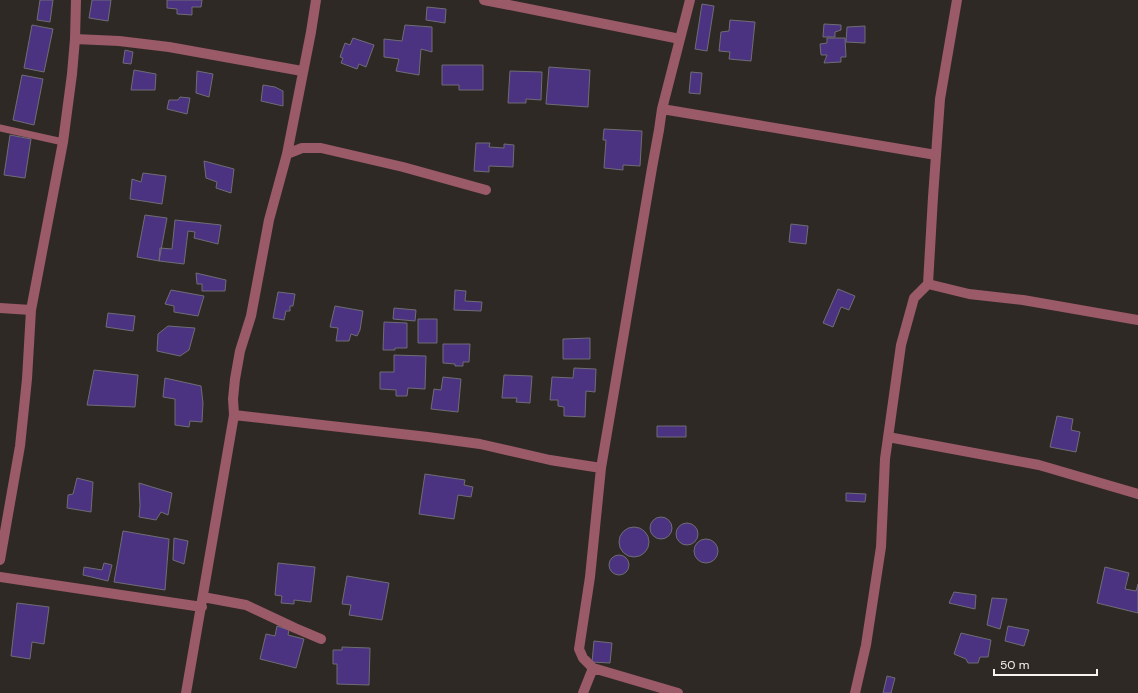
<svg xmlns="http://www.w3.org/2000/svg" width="1138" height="693" font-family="'DM Sans',sans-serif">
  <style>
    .building { fill: #4c3382; stroke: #6e6d74 }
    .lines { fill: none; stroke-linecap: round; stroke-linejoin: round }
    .service { stroke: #9a5a67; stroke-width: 7 }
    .minor { stroke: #9a5a67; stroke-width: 10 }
  </style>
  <rect width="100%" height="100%" fill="#2f2925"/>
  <path class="building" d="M 40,0 L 53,0 L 50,22 L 37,20 Z
    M 92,0 L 111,0 L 108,21 L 89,18 Z
    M 167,0 L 202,0 L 201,7 L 192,7 L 192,15 L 177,14 L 177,9 L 167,8 Z
    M 702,4 L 714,6 L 707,51 L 695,49 Z
    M 427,7 L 446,9 L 445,23 L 426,20 Z
    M 730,20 L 755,22 L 751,61 L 729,59 L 730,52 L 719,51 L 721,32 L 729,31 Z
    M 824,24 L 841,25 L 841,30 L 835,32 L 835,37 L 823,37 Z
    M 32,25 L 53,29 L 44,72 L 24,68 Z
    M 405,25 L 432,27 L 432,52 L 421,49 L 419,75 L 396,71 L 399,59 L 384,57 L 384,39 L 402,41 Z
    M 865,26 L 865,43 L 846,42 L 847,27 Z
    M 353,38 L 374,45 L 366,67 L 359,64 L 357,69 L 341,63 L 343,58 L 340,57 L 345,43 L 350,45 Z
    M 827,38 L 845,38 L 846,57 L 841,57 L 841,62 L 824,63 L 827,55 L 821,55 L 820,44 L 827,43 Z
    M 125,50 L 133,52 L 131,64 L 123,63 Z
    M 442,65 L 483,65 L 483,90 L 459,90 L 459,85 L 442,85 Z
    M 549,67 L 590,70 L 588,107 L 546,104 Z
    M 134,70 L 156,74 L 155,90 L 131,90 Z
    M 197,71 L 213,74 L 209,97 L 196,93 Z
    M 510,71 L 542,72 L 541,100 L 526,99 L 526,103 L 508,103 Z
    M 691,72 L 702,73 L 700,94 L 689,93 Z
    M 22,75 L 43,79 L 34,125 L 13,120 Z
    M 263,85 L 275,87 L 283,91 L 283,106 L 261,101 Z
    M 180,97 L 190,98 L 187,114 L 167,109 L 169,100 L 178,100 Z
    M 604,129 L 642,131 L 640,166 L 623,165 L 623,170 L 604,168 L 606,140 L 603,140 Z
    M 10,135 L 31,139 L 25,178 L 4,175 Z
    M 476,143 L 490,143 L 489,147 L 504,148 L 504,144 L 514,145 L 513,167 L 489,166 L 489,172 L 474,171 Z
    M 204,161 L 234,169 L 231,193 L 216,188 L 217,182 L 206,178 Z
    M 143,173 L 166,176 L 162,204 L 130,199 L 132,179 L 141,182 Z
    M 145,215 L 167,218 L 159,261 L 137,257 Z
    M 175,220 L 221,225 L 218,244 L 194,238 L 195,232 L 188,231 L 184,264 L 159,261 L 160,248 L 172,249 Z
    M 791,224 L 808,226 L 806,244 L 789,242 Z
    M 196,273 L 226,280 L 225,291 L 202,291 L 202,284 L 197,284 Z
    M 838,289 L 855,296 L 849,310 L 841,307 L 833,327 L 823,323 Z
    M 171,290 L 204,296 L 198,316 L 174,312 L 174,306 L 165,304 Z
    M 455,290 L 466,291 L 465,301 L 482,302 L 481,311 L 454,310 Z
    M 278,292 L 295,294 L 293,306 L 290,306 L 290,311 L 286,311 L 284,320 L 273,318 Z
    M 335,306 L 363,311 L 360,330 L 357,336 L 351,334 L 349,341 L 336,341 L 338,328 L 330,327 Z
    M 394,308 L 416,310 L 415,321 L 393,319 Z
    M 108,313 L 135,316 L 133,331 L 106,327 Z
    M 418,319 L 437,319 L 437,343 L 418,343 Z
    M 384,322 L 407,323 L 407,348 L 395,348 L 395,350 L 383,350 Z
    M 168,326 L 195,328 L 189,350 L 180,356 L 157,351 L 158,334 Z
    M 590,338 L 590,359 L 563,359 L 563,339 Z
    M 443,344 L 470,344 L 469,362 L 463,362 L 463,366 L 455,366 L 455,364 L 443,363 Z
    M 394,355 L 426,356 L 425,389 L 408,388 L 407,396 L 396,396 L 396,390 L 380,389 L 380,372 L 394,372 Z
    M 574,368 L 596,369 L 595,392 L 586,391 L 585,417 L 564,416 L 564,407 L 558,406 L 558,400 L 550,400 L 552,377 L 573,378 Z
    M 94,370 L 138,375 L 135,407 L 87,405 Z
    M 504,375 L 532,376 L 530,403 L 516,402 L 517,398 L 502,398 Z
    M 443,377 L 461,379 L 458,412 L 431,409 L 434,389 L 441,390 Z
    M 165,378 L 201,386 L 203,403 L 202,422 L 190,421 L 189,427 L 175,425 L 175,399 L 163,397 Z
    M 1057,416 L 1073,419 L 1071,430 L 1080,432 L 1076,452 L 1050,447 Z
    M 657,426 L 686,426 L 686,437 L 657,437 Z
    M 425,474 L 465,480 L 464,485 L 473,487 L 471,497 L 458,495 L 454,519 L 419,514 Z
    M 77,478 L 93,482 L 91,512 L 67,508 L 68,495 L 73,494 Z
    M 139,483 L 172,493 L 168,515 L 161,512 L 156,520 L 139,517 L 140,506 Z
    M 846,493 L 866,494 L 865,502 L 846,501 Z
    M650 528a11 11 0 1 1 22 0a11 11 0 1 1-22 0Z
    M676 534a11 11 0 1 1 22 0a11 11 0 1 1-22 0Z
    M619 542a15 15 0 1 1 30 0a15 15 0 1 1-30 0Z
    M 123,531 L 169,539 L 165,590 L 114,582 Z
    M 174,538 L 188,541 L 184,564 L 173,560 Z
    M694 551a12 12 0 1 1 24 0a12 12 0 1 1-24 0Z
    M609 565a10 10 0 1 1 20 0a10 10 0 1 1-20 0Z
    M 104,563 L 112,565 L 108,581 L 83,575 L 84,567 L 102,570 Z
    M 278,563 L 315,567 L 311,602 L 294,600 L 294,604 L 281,603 L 282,596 L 275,595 Z
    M 1105,567 L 1129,573 L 1125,589 L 1136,591 L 1138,584 L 1138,613 L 1097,603 Z
    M 347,576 L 389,583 L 382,620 L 349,615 L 351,605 L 342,604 Z
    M 954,592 L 976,595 L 975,609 L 949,603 Z
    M 992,598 L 1007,599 L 1000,629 L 987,625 Z
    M 17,603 L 49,607 L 44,644 L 32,642 L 30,659 L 11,656 Z
    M 277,626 L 289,630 L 288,635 L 304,639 L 296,668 L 260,659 L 266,634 L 275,636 Z
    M 1008,626 L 1029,630 L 1024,646 L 1005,641 Z
    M 961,633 L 991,640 L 988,657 L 980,657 L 978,663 L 968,663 L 966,659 L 954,654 Z
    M 594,641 L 612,643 L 610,663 L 592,662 Z
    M 342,647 L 370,648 L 369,685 L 337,684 L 337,664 L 333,664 L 333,650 L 342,650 Z
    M 887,676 L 895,678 L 891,693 L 883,693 Z"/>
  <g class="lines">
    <path class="service" d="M 0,128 L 63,142"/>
    <path class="minor" d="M 484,0 L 680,39
      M 957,0 L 940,99 L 933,197 L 928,284 L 969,294 L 1023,300 L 1138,320
      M 75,39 L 119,41 L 169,47 L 302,71
      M 662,109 L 936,155
      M 287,154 L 302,148 L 321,148 L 403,167 L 486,190
      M 0,308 L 31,310
      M 234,415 L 428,437 L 480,444 L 550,460 L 601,468 L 652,168 L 659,130 L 662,109 L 690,0
      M 888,437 L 1039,465 L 1138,494
      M 601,468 L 590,577 L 579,649 L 583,658 L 593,668 L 678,693
      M 0,560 L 20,446 L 27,379 L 31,310 L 63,142 L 72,74 L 75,39 L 76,0
      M 0,577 L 202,607
      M 203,597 L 246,605 L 295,628 L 321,639
      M 186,693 L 234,415 L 233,399 L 235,379 L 240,351 L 251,316 L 269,220 L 287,154 L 311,32 L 316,0
      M 583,693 L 593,668
      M 855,693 L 866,645 L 881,547 L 885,459 L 901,345 L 914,298 L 928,284"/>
  </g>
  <path d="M994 669v6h103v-6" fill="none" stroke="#f7f3f0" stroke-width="2"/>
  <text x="1000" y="669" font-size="12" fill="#f7f3f0" stroke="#2f2925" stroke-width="3" paint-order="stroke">50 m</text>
</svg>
